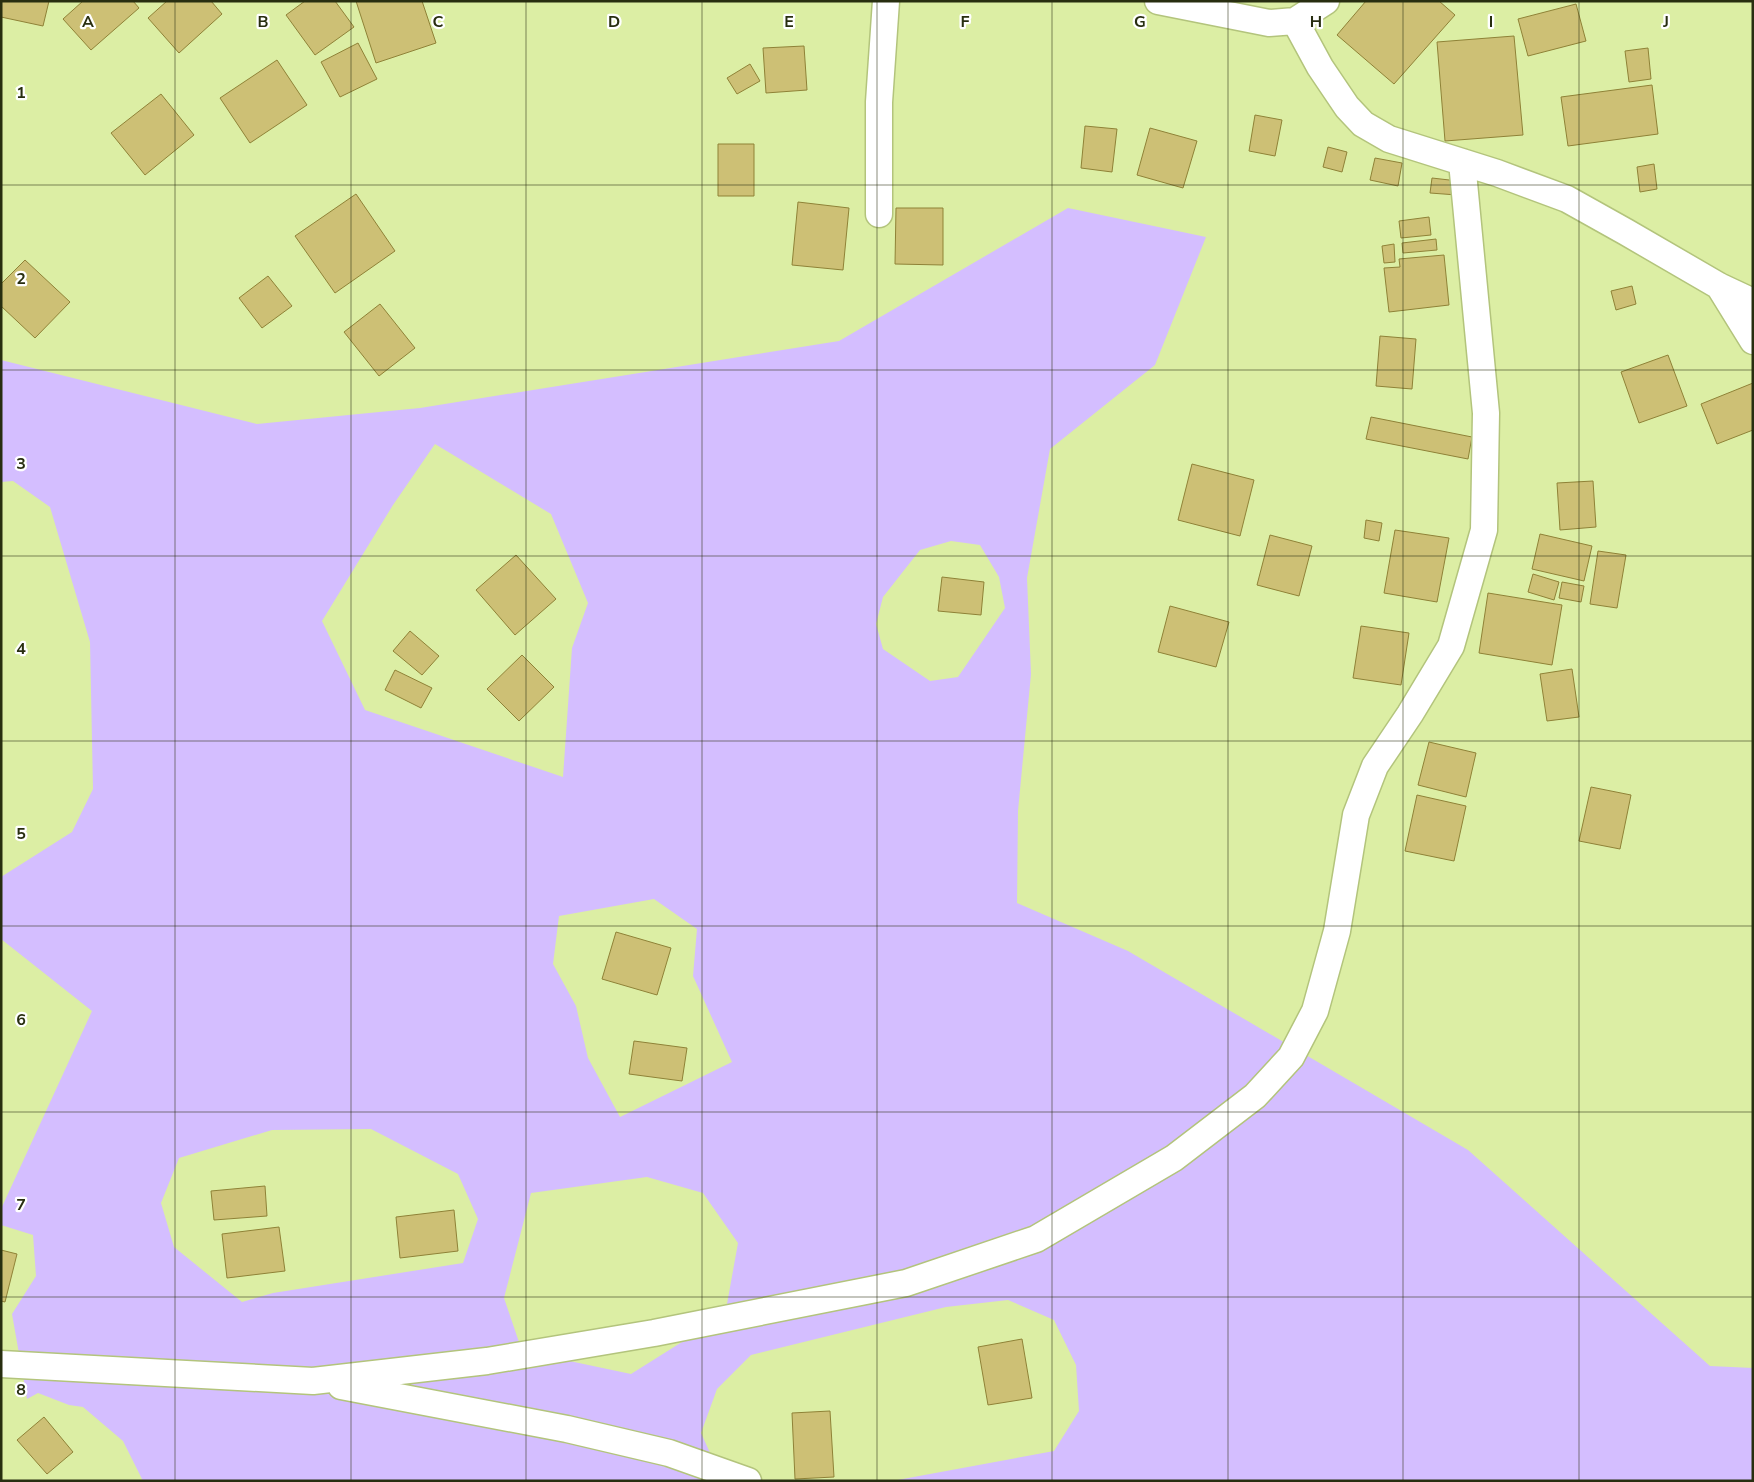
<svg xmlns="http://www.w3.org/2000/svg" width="1754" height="1482" font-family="'Nunito Sans',sans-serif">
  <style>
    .green { fill: #d4beff; fill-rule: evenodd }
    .building { fill: #cdc075; stroke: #8f8237 }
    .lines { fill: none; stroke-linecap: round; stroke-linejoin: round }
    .street-casing { stroke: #b3c47c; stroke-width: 29 }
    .street { stroke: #fff; stroke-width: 26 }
    .grid { fill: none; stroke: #282e10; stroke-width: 1; stroke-opacity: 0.55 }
    .grid-label { font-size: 16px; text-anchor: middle; font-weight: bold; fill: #282e10; stroke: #fff; stroke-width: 4.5; stroke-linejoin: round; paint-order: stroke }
  </style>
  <rect width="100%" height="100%" fill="#dceea4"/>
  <path class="green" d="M 1068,208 L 1206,237 L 1155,365 L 1050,449 L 1027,578 L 1031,674 L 1018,811 L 1017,903 L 1128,951 L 1468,1150 L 1710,1366 L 1753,1368 L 1753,1481 L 892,1481 L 1054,1451 L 1079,1411 L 1076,1365 L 1054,1320 L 1008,1300 L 946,1307 L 751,1355 L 717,1389 L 701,1433 L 721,1477 L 725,1481 L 143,1481 L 123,1441 L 83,1407 L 69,1405 L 38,1393 L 27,1399 L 12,1314 L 36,1276 L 33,1235 L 1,1225 L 1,1209 L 92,1011 L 1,939 L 1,877 L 72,832 L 93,789 L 90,642 L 50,507 L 13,481 L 1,482 L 1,360 L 257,424 L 420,408 L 839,341 ZM 435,444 L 551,514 L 588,603 L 572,648 L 563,777 L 365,710 L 322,621 L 393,505 ZM 951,541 L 980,545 L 999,577 L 1005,608 L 958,677 L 930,681 L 883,649 L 876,624 L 883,597 L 920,550 ZM 654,899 L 697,929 L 693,976 L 732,1062 L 620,1117 L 588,1058 L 576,1006 L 553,964 L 559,916 ZM 371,1129 L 458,1174 L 478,1219 L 463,1263 L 273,1293 L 242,1302 L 174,1247 L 161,1203 L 179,1158 L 272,1130 ZM 647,1177 L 703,1193 L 738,1243 L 725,1315 L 631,1374 L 522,1351 L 504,1298 L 531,1193 Z"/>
  <path class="building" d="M 1,1 L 49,1 L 43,26 L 1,17 Z
    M 83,1 L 133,1 L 139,8 L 91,50 L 63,19 Z
    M 167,1 L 211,1 L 222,14 L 179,53 L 148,18 Z
    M 305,1 L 335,1 L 354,27 L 315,55 L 286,15 Z
    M 356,1 L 422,1 L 436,43 L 376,63 Z
    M 1366,1 L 1439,1 L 1455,15 L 1394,84 L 1337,35 Z
    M 1576,4 L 1586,41 L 1528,56 L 1518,19 Z
    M 1514,36 L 1523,135 L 1445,141 L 1437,42 Z
    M 358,43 L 377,79 L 340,97 L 321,62 Z
    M 804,46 L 807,90 L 766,93 L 763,48 Z
    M 1648,48 L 1651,79 L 1629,82 L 1625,51 Z
    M 277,60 L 307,105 L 250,143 L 220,98 Z
    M 750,64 L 760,81 L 737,94 L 727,78 Z
    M 1652,85 L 1658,134 L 1568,146 L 1561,97 Z
    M 161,94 L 194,135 L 145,175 L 111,133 Z
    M 1255,115 L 1282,120 L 1275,156 L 1249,151 Z
    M 1085,126 L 1117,129 L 1112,172 L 1081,168 Z
    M 1150,128 L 1197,141 L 1183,188 L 1137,175 Z
    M 718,144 L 754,144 L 754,196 L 718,196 Z
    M 1328,147 L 1347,152 L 1342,172 L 1323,167 Z
    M 1375,158 L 1402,163 L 1398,186 L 1370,180 Z
    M 1654,164 L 1657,189 L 1640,192 L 1637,167 Z
    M 1432,178 L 1458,181 L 1457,195 L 1430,193 Z
    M 356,194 L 395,251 L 335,293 L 295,236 Z
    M 798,202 L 849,208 L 843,270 L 792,265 Z
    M 896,208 L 943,208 L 943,265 L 895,264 Z
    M 1429,217 L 1431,235 L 1401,238 L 1399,221 Z
    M 1436,239 L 1437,250 L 1403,253 L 1402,243 Z
    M 1394,244 L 1395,262 L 1384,263 L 1382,246 Z
    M 1444,255 L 1449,305 L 1389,312 L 1384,268 L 1400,267 L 1399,259 Z
    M 25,260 L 70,302 L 35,338 L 1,306 L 1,284 Z
    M 268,276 L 292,306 L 262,328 L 239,298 Z
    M 1632,286 L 1636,304 L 1616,310 L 1611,291 Z
    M 380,304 L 415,348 L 379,376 L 344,332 Z
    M 1380,336 L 1416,339 L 1412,389 L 1376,386 Z
    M 1668,355 L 1687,406 L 1639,423 L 1621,372 Z
    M 1753,383 L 1753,430 L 1717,444 L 1701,404 Z
    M 1371,417 L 1472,437 L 1468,459 L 1366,439 Z
    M 1192,464 L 1254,480 L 1240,536 L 1178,520 Z
    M 1593,481 L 1596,527 L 1560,530 L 1557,483 Z
    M 1366,520 L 1382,523 L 1379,541 L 1364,538 Z
    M 1395,530 L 1449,538 L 1437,602 L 1384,593 Z
    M 1540,534 L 1592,546 L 1584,581 L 1532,569 Z
    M 1270,535 L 1312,546 L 1299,596 L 1257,585 Z
    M 1598,551 L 1626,555 L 1617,608 L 1590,604 Z
    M 516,555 L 556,599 L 515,635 L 476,590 Z
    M 1533,574 L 1559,582 L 1554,600 L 1528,592 Z
    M 942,577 L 984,582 L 981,615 L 938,611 Z
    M 1562,582 L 1584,586 L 1581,602 L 1559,598 Z
    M 1488,593 L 1562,605 L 1552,665 L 1479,653 Z
    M 1170,606 L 1229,622 L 1216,667 L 1158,652 Z
    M 1361,626 L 1409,633 L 1401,685 L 1353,678 Z
    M 410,631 L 439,656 L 422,675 L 393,651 Z
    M 522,655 L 554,687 L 519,721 L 487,689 Z
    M 1572,669 L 1579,717 L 1547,721 L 1540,674 Z
    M 395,670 L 432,688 L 421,708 L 385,690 Z
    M 1429,742 L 1476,753 L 1466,797 L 1418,785 Z
    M 1591,787 L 1631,795 L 1620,849 L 1579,841 Z
    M 1417,795 L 1466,806 L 1454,861 L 1405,851 Z
    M 616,932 L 671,948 L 657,995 L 602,979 Z
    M 634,1041 L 687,1048 L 682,1081 L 629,1074 Z
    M 265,1186 L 267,1216 L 214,1220 L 211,1191 Z
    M 454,1210 L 458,1251 L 400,1258 L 396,1217 Z
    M 279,1227 L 285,1271 L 227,1278 L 222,1234 Z
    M 1,1250 L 17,1254 L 5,1302 L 1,1301 Z
    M 1022,1339 L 1032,1398 L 988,1405 L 978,1347 Z
    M 830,1411 L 834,1477 L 795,1479 L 792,1413 Z
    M 44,1417 L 73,1452 L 47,1474 L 17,1440 Z"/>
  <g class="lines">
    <g class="street-casing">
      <path id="street" d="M 1158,1 L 1269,23 L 1295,21 L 1326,1
        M 1295,21 L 1320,67 L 1347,107 L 1363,124 L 1389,139 L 1497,173 L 1567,199 L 1626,232 L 1719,286 L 1753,302
        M 879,214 L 879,102 L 886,1
        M 1719,286 L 1753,341
        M 1,1364 L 313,1381 L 487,1361 L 654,1333 L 906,1283 L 1036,1239 L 1174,1158 L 1255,1096 L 1291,1057 L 1315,1011 L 1337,931 L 1356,815 L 1375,766 L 1410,714 L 1451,646 L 1484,530 L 1486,413 L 1462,162
        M 341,1386 L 567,1429 L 669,1453 L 748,1481"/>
    </g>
    <use href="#street" class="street"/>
  </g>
  <path class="grid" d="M 175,1 L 175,1481M 351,1 L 351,1481M 526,1 L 526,1481M 702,1 L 702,1481M 877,1 L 877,1481M 1052,1 L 1052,1481M 1228,1 L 1228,1481M 1403,1 L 1403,1481M 1579,1 L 1579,1481M 1,185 L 1753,185M 1,370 L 1753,370M 1,556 L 1753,556M 1,741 L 1753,741M 1,926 L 1753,926M 1,1112 L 1753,1112M 1,1297 L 1753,1297"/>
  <g class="grid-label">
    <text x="88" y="27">A</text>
    <text x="263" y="27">B</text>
    <text x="438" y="27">C</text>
    <text x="614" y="27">D</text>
    <text x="789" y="27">E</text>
    <text x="965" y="27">F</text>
    <text x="1140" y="27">G</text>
    <text x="1316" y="27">H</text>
    <text x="1491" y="27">I</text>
    <text x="1666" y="27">J</text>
    <text x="21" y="98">1</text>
    <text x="21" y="284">2</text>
    <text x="21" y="469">3</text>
    <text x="21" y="654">4</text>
    <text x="21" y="839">5</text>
    <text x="21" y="1025">6</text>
    <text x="21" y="1210">7</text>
    <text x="21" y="1395">8</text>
  </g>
  <rect width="1754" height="1482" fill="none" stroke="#282e10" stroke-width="5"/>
</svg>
